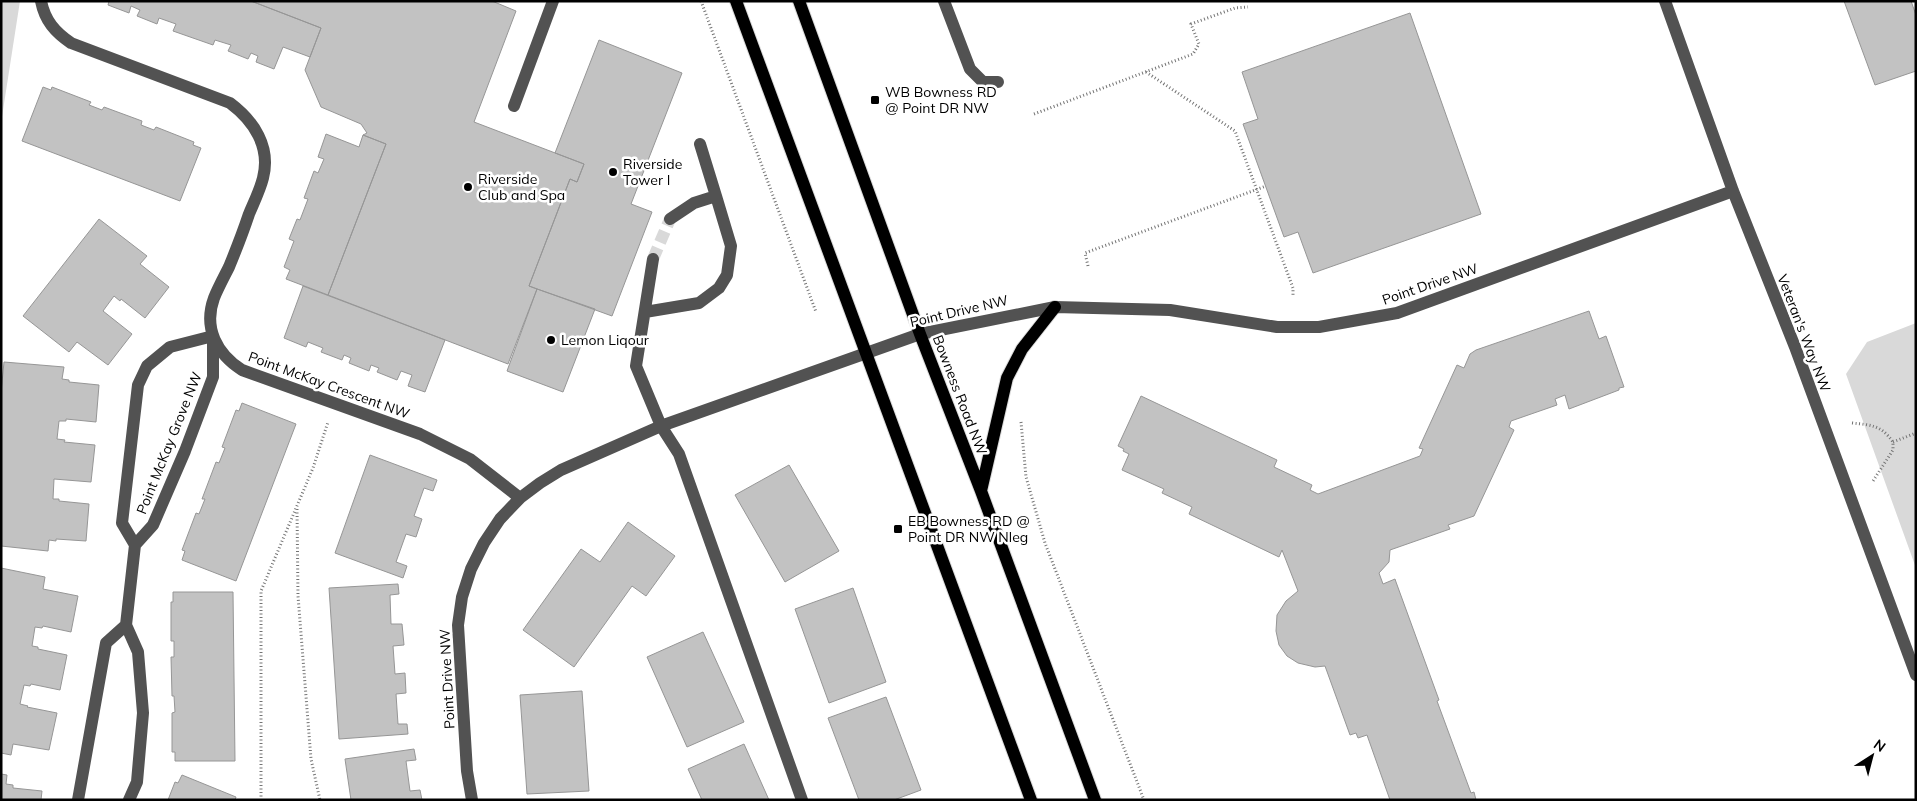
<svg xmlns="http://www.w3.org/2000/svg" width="1917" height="801" font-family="Mulish,sans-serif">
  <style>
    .green { fill: #d9d9d9 }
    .building { fill: #c2c2c2; stroke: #969696 }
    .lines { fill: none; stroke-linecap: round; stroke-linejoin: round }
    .minor-tunnel { stroke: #d9d9d9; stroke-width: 12; stroke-dasharray: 12 6; stroke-linecap: butt }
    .major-casing { stroke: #dbdbdb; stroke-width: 14 }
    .path { stroke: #747474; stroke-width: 3; stroke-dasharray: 1 2.5; stroke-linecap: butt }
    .minor { stroke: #525252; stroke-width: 12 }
    .major { stroke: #000; stroke-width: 12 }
    .poi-dot { fill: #000; stroke: #fff; stroke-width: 2 }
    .labels { text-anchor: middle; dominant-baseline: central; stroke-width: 5; stroke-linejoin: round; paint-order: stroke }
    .poi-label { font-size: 14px; fill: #000; stroke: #fff; text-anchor: start }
    .street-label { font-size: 14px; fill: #000; stroke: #fff }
  </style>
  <rect width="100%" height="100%" fill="#fff"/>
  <path class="green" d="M 1,1 L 20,1 L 1,123 Z
    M 1916,323 L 1916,568 L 1846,374 L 1867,342 Z"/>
  <path class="building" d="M 109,1 L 251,1 L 321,28 L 310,57 L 283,47 L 274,69 L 256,62 L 258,56 L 251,53 L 248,59 L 228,51 L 231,45 L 215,40 L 213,45 L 173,31 L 176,24 L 159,18 L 157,24 L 137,16 L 140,10 L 131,6 L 129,13 L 108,5 Z
    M 251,1 L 492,1 L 516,11 L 474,122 L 584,164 L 577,182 L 570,179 L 565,192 L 529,286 L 537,289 L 508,364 L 328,295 L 386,144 L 363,135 L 367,133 L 361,124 L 321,107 L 305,70 L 321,28 Z
    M 1844,1 L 1911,1 L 1916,15 L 1916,71 L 1875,85 Z
    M 1410,13 L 1481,214 L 1313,273 L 1298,232 L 1284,237 L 1243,124 L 1258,119 L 1242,72 Z
    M 599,40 L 682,73 L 631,204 L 652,212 L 612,316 L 529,286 L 570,179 L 577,182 L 584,164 L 555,153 Z
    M 43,87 L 51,90 L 52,87 L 91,102 L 89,105 L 102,110 L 104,107 L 142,121 L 141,125 L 154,130 L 156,127 L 194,142 L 193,145 L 201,148 L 180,201 L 22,141 Z
    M 326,134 L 359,147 L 363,135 L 386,144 L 328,295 L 286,279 L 290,270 L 284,267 L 294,241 L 289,239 L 297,219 L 300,220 L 308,199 L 304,198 L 314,171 L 318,173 L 324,159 L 318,157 Z
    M 99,219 L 147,256 L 140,264 L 169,287 L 145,318 L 121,299 L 120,301 L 114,296 L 103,311 L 132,334 L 108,365 L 77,342 L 69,352 L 23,316 Z
    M 303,286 L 445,340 L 425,392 L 408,386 L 412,375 L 401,371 L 397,380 L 377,372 L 379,368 L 371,365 L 369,371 L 349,363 L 351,358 L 344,355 L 342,360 L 321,352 L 323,348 L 308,342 L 306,347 L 284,338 Z
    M 537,289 L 595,309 L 563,392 L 507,371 Z
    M 1589,311 L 1599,339 L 1606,336 L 1624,387 L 1619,388 L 1619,390 L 1569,409 L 1565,395 L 1555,399 L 1557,405 L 1511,421 L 1509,427 L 1514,430 L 1474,516 L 1448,525 L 1450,529 L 1390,550 L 1389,562 L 1379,573 L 1383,584 L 1395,579 L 1396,582 L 1439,700 L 1437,701 L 1471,793 L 1474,792 L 1476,800 L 1390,800 L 1367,735 L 1358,738 L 1356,733 L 1350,735 L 1325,666 L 1315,667 L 1298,663 L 1287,656 L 1279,645 L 1276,631 L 1277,615 L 1286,601 L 1298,591 L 1282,550 L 1279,557 L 1189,514 L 1192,507 L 1162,493 L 1164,489 L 1122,470 L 1129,454 L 1123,451 L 1124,449 L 1118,446 L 1141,396 L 1277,460 L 1274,467 L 1312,485 L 1310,490 L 1318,494 L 1420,456 L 1423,449 L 1419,448 L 1457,365 L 1464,368 L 1470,354 L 1476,350 Z
    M 4,362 L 64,367 L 62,379 L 69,380 L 69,382 L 99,385 L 96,422 L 66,419 L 66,421 L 59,421 L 57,439 L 65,440 L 64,442 L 95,445 L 91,482 L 54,479 L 53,499 L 59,499 L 59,501 L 89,504 L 86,541 L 56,539 L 56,541 L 49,540 L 48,551 L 1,546 L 1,393 Z
    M 242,403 L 296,424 L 236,581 L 182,560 L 185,551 L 182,550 L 196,513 L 199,514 L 205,499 L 202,499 L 216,462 L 219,463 L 225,448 L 222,447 L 236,410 L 239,411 Z
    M 370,455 L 437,480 L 433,491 L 424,488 L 414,516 L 422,519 L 416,537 L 406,534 L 396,562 L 407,566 L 403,578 L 335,553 Z
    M 789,465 L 839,551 L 785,582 L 735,495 Z
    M 628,522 L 675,556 L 646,596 L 632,586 L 574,667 L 523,630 L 581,549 L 600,562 Z
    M 1,568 L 45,577 L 43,589 L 78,596 L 71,632 L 43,626 L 42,628 L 35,627 L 32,646 L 38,647 L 38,649 L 67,655 L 60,690 L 31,684 L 30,686 L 24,685 L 20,704 L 28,706 L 27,707 L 57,713 L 49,750 L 13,744 L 11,755 L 1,753 Z
    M 398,584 L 399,594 L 390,595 L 391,624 L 402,624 L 404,645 L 393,646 L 395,674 L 405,673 L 406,693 L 396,694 L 398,724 L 407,724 L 408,734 L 339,739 L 329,588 Z
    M 853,588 L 886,682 L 829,703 L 795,609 Z
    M 173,592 L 233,592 L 235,761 L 175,761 L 175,752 L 172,752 L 172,713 L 175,712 L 174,696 L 172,696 L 171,657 L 174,657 L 174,641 L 171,641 L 171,602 L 173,602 Z
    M 703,632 L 744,722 L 687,747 L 647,657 Z
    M 582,691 L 589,791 L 527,794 L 520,695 Z
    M 886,697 L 921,790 L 894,800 L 859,800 L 828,718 Z
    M 744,744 L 769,800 L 702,800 L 688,769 Z
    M 414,749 L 416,760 L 406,761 L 410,791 L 420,790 L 422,800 L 351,800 L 345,759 Z
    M 1,774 L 7,775 L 6,784 L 13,785 L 13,788 L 42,791 L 41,800 L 1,800 Z
    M 182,775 L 236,797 L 235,800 L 168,800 L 175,782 L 178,783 Z"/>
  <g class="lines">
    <path class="minor-tunnel" d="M 653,259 L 670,219"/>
    <g class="major-casing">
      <path id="major" d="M 736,1 L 1031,800
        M 799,1 L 920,334 L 981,491 L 1095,800
        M 981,491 L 1007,378 L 1022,349 L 1055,307"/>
    </g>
    <path class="path" d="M 701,1 L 816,312
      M 1146,72 L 1235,131 L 1293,288 L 1293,296
      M 1034,114 L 1193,54 L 1199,44 L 1191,24 L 1235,8 L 1248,7
      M 1088,266 L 1085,253 L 1266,186
      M 1021,422 L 1026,477 L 1045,543 L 1144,800
      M 1852,423 C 1871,425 1881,425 1893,442 L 1893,450 L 1873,481
      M 1893,442 L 1916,433
      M 297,509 L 298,596 L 311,759 L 320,800
      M 261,800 L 261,591 L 313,468 L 328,422"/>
    <path class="minor" d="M 41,1 C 45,21 55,32 71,43 L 230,103 C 254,121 271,147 263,178 C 260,190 254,202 249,214 C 243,232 236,250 229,267 C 224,277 218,288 214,298 C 203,328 217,354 242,370 L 420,434 L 470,459 L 520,498
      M 944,1 L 970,69 L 983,82 L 998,82
      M 1665,1 L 1733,191 L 1795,347 L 1916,675
      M 514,106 L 553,1
      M 670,219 L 694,203 L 716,196 L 700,144
      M 653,259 L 636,366 L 661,426 L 679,454 L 802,800
      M 645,312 L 699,303 L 719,288 L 727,275 L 731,246 L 716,196
      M 78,800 L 106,643 L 126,625
      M 129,800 L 137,782 L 143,713 L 138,652 L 126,625 L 135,545 L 153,525 L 185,451 L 213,377 L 213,336 L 170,347 L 147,366 L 138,385 L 122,523 L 135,545
      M 472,800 L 467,771 L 458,625 L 462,597 L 471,569 L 484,543 L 500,519 L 520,498 L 540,483 L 561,470 L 661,426 L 920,334 L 1055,307 L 1170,310 L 1277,327 L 1319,327 L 1397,313 L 1733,191"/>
    <use href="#major" class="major"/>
  </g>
  <g class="poi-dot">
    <rect x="870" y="95" width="10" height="10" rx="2.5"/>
    <circle cx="613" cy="172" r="5"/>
    <circle cx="468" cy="187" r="5"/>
    <circle cx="551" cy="340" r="5"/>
    <rect x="893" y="524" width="10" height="10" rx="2.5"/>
  </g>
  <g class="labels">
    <g class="poi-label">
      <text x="885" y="92">WB Bowness RD<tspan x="885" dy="16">@ Point DR NW</tspan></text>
      <text x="623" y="164">Riverside<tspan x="623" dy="16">Tower I</tspan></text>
      <text x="478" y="179">Riverside<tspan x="478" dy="16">Club and Spa</tspan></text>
      <text x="561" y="340">Lemon Liqour</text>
      <text x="908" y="521">EB Bowness RD @<tspan x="908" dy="16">Point DR NW Nleg</tspan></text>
    </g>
    <g class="street-label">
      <text transform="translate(1430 284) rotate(-19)">Point Drive NW</text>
      <text transform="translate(959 311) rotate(-13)">Point Drive NW</text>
      <text transform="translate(1804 333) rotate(69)">Veteran's Way NW</text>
      <text transform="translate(329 385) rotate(20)">Point McKay Crescent NW</text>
      <text transform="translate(960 395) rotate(69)">Bowness Road NW</text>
      <text transform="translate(169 443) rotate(-68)">Point McKay Grove NW</text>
      <text transform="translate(447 679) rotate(-93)">Point Drive NW</text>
    </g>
  </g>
  <rect width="1917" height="801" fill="none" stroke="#000000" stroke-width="5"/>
  <g transform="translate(1872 756) rotate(36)" stroke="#ffffff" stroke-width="4" paint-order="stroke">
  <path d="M0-4L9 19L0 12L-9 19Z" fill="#000000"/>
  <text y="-8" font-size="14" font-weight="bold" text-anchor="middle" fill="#000000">N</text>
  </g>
</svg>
